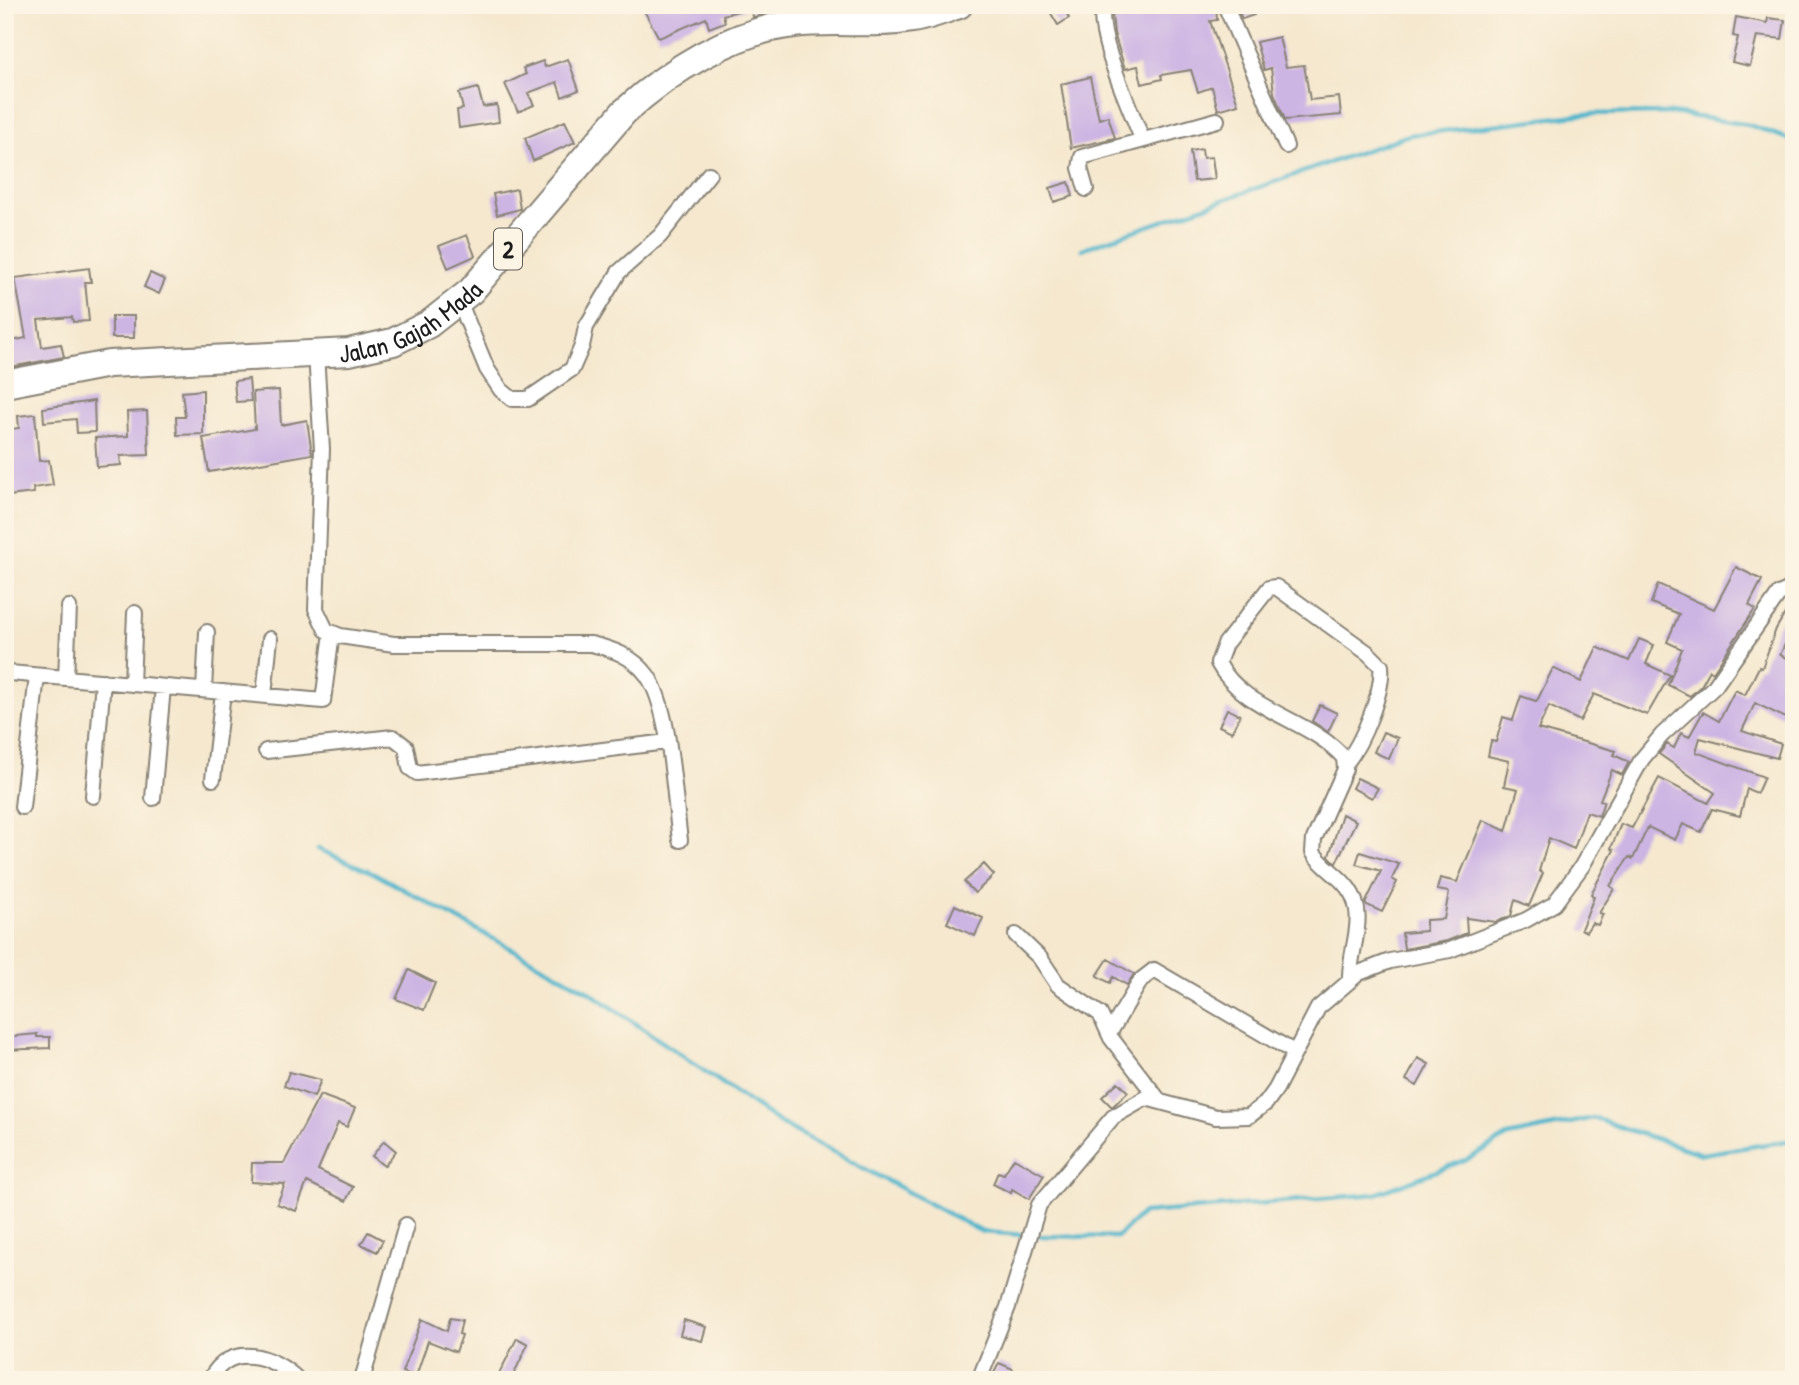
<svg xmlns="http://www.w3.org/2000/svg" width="1799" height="1385" font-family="'Patrick Hand',sans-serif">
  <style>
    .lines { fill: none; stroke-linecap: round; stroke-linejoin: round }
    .stream { stroke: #4eb5cc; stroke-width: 4.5 }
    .building { fill: #ccb4e3 }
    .street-casing { stroke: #888276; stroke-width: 18 }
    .highway-casing { stroke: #888276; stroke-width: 30 }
    .street { stroke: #fff; stroke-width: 14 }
    .highway { stroke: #fff; stroke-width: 26 }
    .labels { text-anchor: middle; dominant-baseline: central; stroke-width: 6; stroke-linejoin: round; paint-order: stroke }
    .shield { fill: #fcf5e5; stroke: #5f5d58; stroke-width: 2 }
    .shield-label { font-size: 24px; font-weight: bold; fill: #1c1c1c }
    .street-label { font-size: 26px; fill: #1c1c1c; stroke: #fcf5e5 }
  </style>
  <rect width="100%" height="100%" fill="#fcf5e5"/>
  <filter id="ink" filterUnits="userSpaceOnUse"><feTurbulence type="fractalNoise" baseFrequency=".0143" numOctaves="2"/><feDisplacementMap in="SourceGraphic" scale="14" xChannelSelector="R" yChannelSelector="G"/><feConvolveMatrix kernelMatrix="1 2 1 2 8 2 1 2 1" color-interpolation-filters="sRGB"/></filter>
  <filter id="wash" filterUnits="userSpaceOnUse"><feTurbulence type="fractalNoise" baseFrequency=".00686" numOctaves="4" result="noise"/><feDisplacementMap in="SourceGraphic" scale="28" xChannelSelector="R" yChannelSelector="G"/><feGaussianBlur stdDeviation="1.57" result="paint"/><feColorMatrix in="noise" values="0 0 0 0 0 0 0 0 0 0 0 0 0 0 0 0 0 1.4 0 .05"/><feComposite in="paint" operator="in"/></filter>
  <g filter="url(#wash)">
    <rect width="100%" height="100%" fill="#f5e8cf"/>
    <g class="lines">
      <path class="stream" d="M 1082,249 L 1409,135 L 1585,114 L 1671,113 L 1749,125 L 1794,141
        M 318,849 L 374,873 L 588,991 L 780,1123 L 982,1232 L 1025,1235
        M 1034,1236 L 1117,1237 L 1143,1213 L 1376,1194 L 1468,1159 L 1508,1136 L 1593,1118 L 1702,1154 L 1794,1140"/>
    </g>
    <g id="blocks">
      <path class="building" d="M 650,5 L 746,5 L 746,9 L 723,15 L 725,22 L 709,28 L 706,18 L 659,38 L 643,9 Z
        M 750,5 L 808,5 L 808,7 L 753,17 Z
        M 1046,5 L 1062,5 L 1069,18 L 1058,25 Z
        M 1171,5 L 1216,5 L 1217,20 L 1210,21 L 1238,104 L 1218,110 L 1212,87 L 1198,92 L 1191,70 L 1161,75 L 1162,79 L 1142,84 L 1138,66 L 1125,69 L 1114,33 L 1112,14 L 1132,10 L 1132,8 Z
        M 1236,5 L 1252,5 L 1254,15 L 1242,19 Z
        M 1736,17 L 1767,23 L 1768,18 L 1785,20 L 1782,39 L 1757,36 L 1750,66 L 1732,62 L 1738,37 L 1733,36 Z
        M 1279,37 L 1286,67 L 1304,65 L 1310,100 L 1339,97 L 1341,115 L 1285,120 L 1274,93 L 1271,68 L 1264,70 L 1256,42 Z
        M 568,59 L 579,90 L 562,97 L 557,82 L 528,93 L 534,105 L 518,112 L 505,84 L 526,74 L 523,68 L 543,61 L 545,67 Z
        M 1090,77 L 1099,119 L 1108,116 L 1115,138 L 1071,148 L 1061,84 Z
        M 478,88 L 483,107 L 497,105 L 499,122 L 459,128 L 457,110 L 463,109 L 459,93 Z
        M 565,121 L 575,142 L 533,161 L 525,138 Z
        M 1202,149 L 1203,158 L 1212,157 L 1215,179 L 1194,181 L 1190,151 Z
        M 1069,182 L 1073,196 L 1054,202 L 1050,188 Z
        M 517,189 L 520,209 L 497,215 L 493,194 Z
        M 467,235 L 475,256 L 448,268 L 439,246 Z
        M 89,268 L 91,282 L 85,282 L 89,321 L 73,322 L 72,317 L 38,320 L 42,347 L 61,344 L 64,357 L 5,368 L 5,361 L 10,360 L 7,342 L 26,338 L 15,278 Z
        M 150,273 L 165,280 L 159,294 L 144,287 Z
        M 112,316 L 134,316 L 134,338 L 112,338 Z
        M 249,379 L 251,401 L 236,402 L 234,381 Z
        M 203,390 L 203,434 L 177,435 L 176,417 L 185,417 L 182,392 Z
        M 279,390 L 281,425 L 307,420 L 312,454 L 209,472 L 203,438 L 255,429 L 253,392 Z
        M 94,401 L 95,432 L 77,433 L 76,419 L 44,422 L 43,408 Z
        M 147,411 L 149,455 L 120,456 L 121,465 L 97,467 L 95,438 L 128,436 L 127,412 Z
        M 35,414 L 39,461 L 49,460 L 53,485 L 33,488 L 34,493 L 8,496 L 10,447 L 5,447 L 5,430 L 19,428 L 18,416 Z
        M 1736,567 L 1762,580 L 1749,605 L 1755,609 L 1713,672 L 1710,670 L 1701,686 L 1690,696 L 1668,685 L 1682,649 L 1667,642 L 1679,614 L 1651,603 L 1658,584 L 1714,609 Z
        M 1794,598 L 1794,625 L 1780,655 L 1794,661 L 1794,722 L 1755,703 L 1742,731 L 1781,744 L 1777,758 L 1700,738 L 1696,752 L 1764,777 L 1757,793 L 1747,789 L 1740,816 L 1712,809 L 1701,832 L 1683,824 L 1675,840 L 1648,827 L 1633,859 L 1629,857 L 1610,886 L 1614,889 L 1599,913 L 1603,914 L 1598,925 L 1592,923 L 1586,932 L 1581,929 L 1594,897 L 1591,894 L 1614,850 L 1611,848 L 1621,824 L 1632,828 L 1659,778 L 1708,803 L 1715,793 L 1659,754 L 1667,744 L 1674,748 L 1681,733 L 1689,737 L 1703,712 L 1719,721 L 1735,690 L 1745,695 L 1759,667 L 1762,668 L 1776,629 Z
        M 1639,639 L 1654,645 L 1646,664 L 1670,675 L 1647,715 L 1594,694 L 1580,721 L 1549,706 L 1538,729 L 1616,751 L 1614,755 L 1629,762 L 1622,775 L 1612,770 L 1600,800 L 1604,801 L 1599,816 L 1587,812 L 1574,849 L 1549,838 L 1539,871 L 1543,873 L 1529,906 L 1515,900 L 1511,916 L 1496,922 L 1466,918 L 1467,933 L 1447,941 L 1404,949 L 1402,933 L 1426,931 L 1426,920 L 1444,919 L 1449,892 L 1437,890 L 1440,878 L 1457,882 L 1483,820 L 1506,831 L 1518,789 L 1504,786 L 1509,761 L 1488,756 L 1491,741 L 1496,742 L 1503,717 L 1513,720 L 1521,696 L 1536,701 L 1538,699 L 1553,668 L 1581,682 L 1597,647 L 1629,661 Z
        M 1320,705 L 1337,713 L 1328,732 L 1312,721 Z
        M 1227,709 L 1240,715 L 1232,732 L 1219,726 Z
        M 1383,732 L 1398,738 L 1389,759 L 1374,752 Z
        M 1357,778 L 1378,788 L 1372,798 L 1352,788 Z
        M 1342,814 L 1356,821 L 1336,863 L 1329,856 Z
        M 1360,852 L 1399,864 L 1392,879 L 1397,882 L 1382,912 L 1365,904 L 1381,871 L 1356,864 Z
        M 984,864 L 994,875 L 975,893 L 964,882 Z
        M 955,905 L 983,918 L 975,936 L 947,923 Z
        M 1108,959 L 1134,974 L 1127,985 L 1113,977 L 1110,983 L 1097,976 Z
        M 409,970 L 435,983 L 424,1010 L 396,999 Z
        M 37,1034 L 37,1037 L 50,1037 L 50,1048 L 5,1050 L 5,1037 Z
        M 1418,1058 L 1429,1064 L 1417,1086 L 1406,1080 Z
        M 289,1072 L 321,1080 L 314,1097 L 284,1086 Z
        M 1118,1082 L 1128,1092 L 1112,1107 L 1102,1097 Z
        M 320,1095 L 355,1108 L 347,1127 L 338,1123 L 318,1170 L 353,1187 L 346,1201 L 307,1182 L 296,1211 L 277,1204 L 285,1184 L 251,1182 L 252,1163 L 284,1163 Z
        M 384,1141 L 396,1151 L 384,1166 L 372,1156 Z
        M 1014,1158 L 1044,1175 L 1029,1199 L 1012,1189 L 1011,1193 L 993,1184 L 998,1172 L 1004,1174 Z
        M 368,1232 L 383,1240 L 377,1252 L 361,1244 Z
        M 450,1318 L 462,1320 L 459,1334 L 462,1335 L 456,1352 L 428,1341 L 416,1376 L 402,1372 L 422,1319 L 447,1331 Z
        M 684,1320 L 706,1327 L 702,1341 L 680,1335 Z
        M 517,1338 L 528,1344 L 511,1380 L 496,1380 Z
        M 999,1363 L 1013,1369 L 1008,1380 L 993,1375 Z"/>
    </g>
  </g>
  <g filter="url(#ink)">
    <use href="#blocks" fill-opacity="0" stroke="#888276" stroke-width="2"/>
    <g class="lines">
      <g class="street-casing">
        <path id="street" d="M 1103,5 C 1096,37 1130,107 1142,139
          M 1225,5 L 1286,146
          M 1086,189 L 1080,168 L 1082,157 L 1217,120
          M 459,301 L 487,369 L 501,390 L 512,399 L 528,399 L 572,369 L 582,346 L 586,327 L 619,272 L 660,236 L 709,174
          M 316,354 L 322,449 L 316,609 L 326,630 L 340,636 L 394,644 L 591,644 C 612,649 633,656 647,675 C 671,709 674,798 680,840
          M 5,670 L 10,673 L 323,701 L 332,633
          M 66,678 L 69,607
          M 132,684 L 135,613
          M 204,690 L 207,632
          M 264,695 L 270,639
          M 266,751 L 393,737 L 406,747 L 410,768 L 417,773 L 667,742
          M 1346,763 C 1362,743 1384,691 1381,666 L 1368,653 L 1276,587 L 1269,588 L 1225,644 L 1218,663 C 1244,712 1311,719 1344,758 L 1345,769 L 1314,839 L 1313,852 C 1321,866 1338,874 1348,888 C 1369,916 1349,948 1350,979
          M 213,779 L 223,692
          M 93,796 L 103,681
          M 153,798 L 163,687
          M 22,807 L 37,676
          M 1016,935 L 1040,958 L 1058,985 L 1100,1014 L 1111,1038 L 1158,1099
          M 1109,1034 L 1141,980 L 1154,970 L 1294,1052
          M 210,1380 C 229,1341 273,1355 298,1380
          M 362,1380 L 406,1225
          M 979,1380 L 1008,1307 L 1039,1205 L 1113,1117 L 1146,1098 L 1216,1117 L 1249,1116 L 1266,1103 L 1276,1089 L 1318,1008 L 1359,973 L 1390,961 L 1450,950 L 1526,920 L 1554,904 L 1582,866 L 1642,759 L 1662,735 L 1715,686 L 1779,594 L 1794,587"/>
      </g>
      <g class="highway-casing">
        <g id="highway">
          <path id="s1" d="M 5,384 L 109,364 L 349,352 L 393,342 L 429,324 L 471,291 L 624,112 C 669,71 732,31 794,24 C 833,19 873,26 912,19 C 928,17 944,10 959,5"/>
        </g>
      </g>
      <use href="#street" class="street"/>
      <use href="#highway" class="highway"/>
    </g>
  </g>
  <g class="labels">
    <rect class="shield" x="494" y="228.5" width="28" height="41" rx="5"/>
    <g class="shield-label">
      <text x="508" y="249">2</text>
    </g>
    <g class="street-label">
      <text stroke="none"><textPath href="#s1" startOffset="415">Jalan Gajah Mada</textPath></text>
    </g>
  </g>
  <rect width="1799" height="1385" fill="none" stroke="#fcf5e5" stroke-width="28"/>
</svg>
